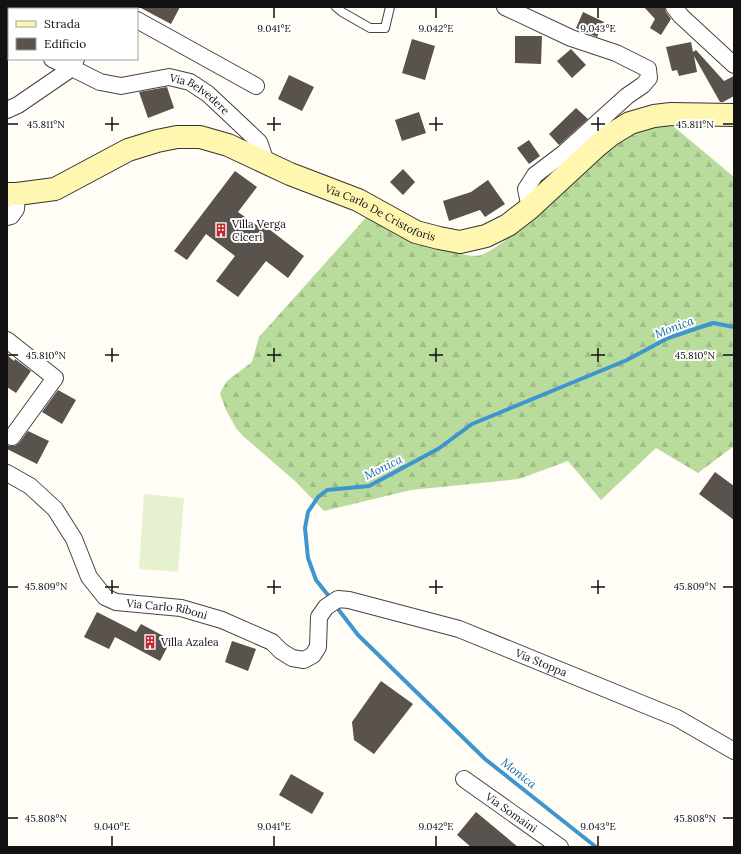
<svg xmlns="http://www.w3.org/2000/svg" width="741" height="854" font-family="Lora,serif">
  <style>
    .forest { fill: url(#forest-firs) }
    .pitch { fill: #e6f2cf }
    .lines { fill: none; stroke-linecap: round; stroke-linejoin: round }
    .stream { stroke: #3f96cf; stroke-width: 4 }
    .building { fill: #5a524d }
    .lane-casing { stroke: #444; stroke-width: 10 }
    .street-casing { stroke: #444; stroke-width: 18 }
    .secondary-casing { stroke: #333; stroke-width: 24 }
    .lane { stroke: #fff; stroke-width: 8 }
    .street { stroke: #fff; stroke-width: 16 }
    .secondary { stroke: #fff6b0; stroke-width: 22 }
    .ticks { fill: none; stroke: #111; stroke-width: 1.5 }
    .labels { text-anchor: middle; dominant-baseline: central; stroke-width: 4; stroke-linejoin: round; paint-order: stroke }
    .street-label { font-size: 11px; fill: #111; stroke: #fff }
    .poi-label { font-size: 11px; fill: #111; stroke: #fff; text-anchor: start }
    .water-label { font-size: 12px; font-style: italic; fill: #1768a6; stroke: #fff }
    .ticks-label { font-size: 10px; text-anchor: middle; fill: #111; stroke: #fff; stroke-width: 4; stroke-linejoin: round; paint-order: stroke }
  </style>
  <defs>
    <pattern id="forest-firs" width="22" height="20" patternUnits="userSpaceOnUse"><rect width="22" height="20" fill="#b9dc9c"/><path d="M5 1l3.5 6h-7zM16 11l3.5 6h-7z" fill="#9ebc85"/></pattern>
  </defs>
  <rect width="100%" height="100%" fill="#fffdf5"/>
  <path class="forest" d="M 667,121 L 734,177 L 734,446 L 698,473 L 656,448 L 601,500 L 568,461 L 519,479 L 411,490 L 324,511 L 296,482 L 243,436 L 236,428 L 226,410 L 220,394 L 221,391 L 227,381 L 252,362 L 259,337 L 371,212 L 454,252 C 480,259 481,257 503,242 L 612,144 L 643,127 Z"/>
  <path class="pitch" d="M 144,494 L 184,498 L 178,572 L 139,569 Z"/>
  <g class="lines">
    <path class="stream" d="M 331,599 L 316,580 L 308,558 L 305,528 L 308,512 L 318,497 L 327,490 L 369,486 L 438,449 L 472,424 L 627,360 L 668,338 L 713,323 L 734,327
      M 335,605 L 358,635 L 485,759 L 596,847"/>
  </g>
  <path class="building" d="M 139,7 L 180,7 L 171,24 Z
    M 644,7 L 665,7 L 666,12 L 671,19 L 661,35 L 650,28 L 655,19 Z
    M 583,12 L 604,22 L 597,37 L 576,28 Z
    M 515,36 L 542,36 L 541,64 L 515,63 Z
    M 412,39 L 435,46 L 425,80 L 402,73 Z
    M 691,42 L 693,52 L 696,50 L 724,81 L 734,76 L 734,96 L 723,102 L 720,102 L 694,56 L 697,72 L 679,76 L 677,70 L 672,71 L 666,47 Z
    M 571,49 L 586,65 L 572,78 L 557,61 Z
    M 289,75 L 314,87 L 302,111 L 278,99 Z
    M 167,87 L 174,108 L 148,118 L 139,92 Z
    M 576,108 L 588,119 L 559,145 L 549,134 Z
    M 419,112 L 426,133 L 402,141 L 395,120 Z
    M 529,140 L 540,156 L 529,164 L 517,148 Z
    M 403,169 L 415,182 L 403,195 L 390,182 Z
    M 235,171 L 257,187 L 238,212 L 262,229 L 265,226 L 304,256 L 288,278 L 266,261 L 238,297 L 216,281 L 235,256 L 206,234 L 187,260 L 174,251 Z
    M 488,180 L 505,204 L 485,217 L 480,210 L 449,221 L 443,201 L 471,192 Z
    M 7,355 L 14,361 L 15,359 L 31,371 L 16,393 L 7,387 Z
    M 58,390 L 76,400 L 62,424 L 42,412 Z
    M 28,431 L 49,441 L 37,464 L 7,449 L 7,445 L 11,446 L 15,446 L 19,443 Z
    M 715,472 L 734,486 L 734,520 L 699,494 Z
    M 97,612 L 136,632 L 141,624 L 171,640 L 160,661 L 115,637 L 109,649 L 84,637 Z
    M 232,641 L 256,649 L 248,671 L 225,662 Z
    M 381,681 L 413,704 L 374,754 L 354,740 L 352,722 Z
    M 291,774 L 324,793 L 312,814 L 279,795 Z
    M 476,812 L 518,847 L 471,847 L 457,835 Z"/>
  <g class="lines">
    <g class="lane-casing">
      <path id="lane" d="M 336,7 L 342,12 L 370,28 L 385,28 L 390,7"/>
    </g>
    <g class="street-casing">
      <g id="street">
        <path d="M 114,7 L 117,9"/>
        <path d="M 505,7 L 571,38 L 616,53 L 648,69 L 649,78 L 643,85 L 627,96 L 564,153 L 535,175 L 526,189 L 530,208"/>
        <path d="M 674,7 L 681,16 L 734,65"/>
        <path d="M 98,9 L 99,7"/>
        <path d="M 137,20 L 256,86"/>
        <path d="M 7,39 L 9,40"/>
        <path d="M 52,59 L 72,68"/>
        <path id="s1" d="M 76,59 L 72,68 L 100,82 L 121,86 L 169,77 L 190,82 L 208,94 L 259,142 L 266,162"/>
        <path d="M 7,110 L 18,105 L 72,68"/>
        <path d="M 7,217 L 11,216 L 16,209 L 17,194"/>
        <path d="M 7,340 L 55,378 L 12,437"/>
        <path id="s2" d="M 7,473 L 30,486 L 55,509 L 74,539 L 89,577 L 105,597 L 116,602 L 181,608 L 222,620 L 272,642 L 281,651 L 292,658 L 304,660 L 313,655 L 318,647 L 319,617 L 326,607 L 338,599 L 349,600 L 459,629 L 677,718 L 734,751"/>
        <path id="s3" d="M 464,779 L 560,847"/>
      </g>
    </g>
    <g class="secondary-casing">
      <g id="secondary">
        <path id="s4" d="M 7,194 L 17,194 L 55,189 L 128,150 L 157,141 L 177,137 L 200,137 L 228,145 L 290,174 L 358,200 L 416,232 L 439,238 L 460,242 L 486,236 L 508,225 L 530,208 L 597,146 L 612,134 L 630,123 L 654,116 L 671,114 L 734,115"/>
      </g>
    </g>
    <use href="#lane" class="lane"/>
    <use href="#street" class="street"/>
    <use href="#secondary" class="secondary"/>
  </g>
  <path class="ticks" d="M 274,8 L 274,18M 436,8 L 436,18M 598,8 L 598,18M 112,117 L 112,131M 274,117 L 274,131M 436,117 L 436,131M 598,117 L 598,131M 8,124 L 18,124M 105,124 L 119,124M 267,124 L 281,124M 429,124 L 443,124M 591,124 L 605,124M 723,124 L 733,124M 112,348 L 112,362M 274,348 L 274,362M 436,348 L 436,362M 598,348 L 598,362M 8,355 L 18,355M 105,355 L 119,355M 267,355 L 281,355M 429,355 L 443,355M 591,355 L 605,355M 723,355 L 733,355M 112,580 L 112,594M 274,580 L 274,594M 436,580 L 436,594M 598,580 L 598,594M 8,587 L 18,587M 105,587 L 119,587M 267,587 L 281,587M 429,587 L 443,587M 591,587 L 605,587M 723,587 L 733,587M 8,818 L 18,818M 723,818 L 733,818M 112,836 L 112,846M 274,836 L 274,846M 436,836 L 436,846M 598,836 L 598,846"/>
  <defs>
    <g id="building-bare" transform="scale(1.08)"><path d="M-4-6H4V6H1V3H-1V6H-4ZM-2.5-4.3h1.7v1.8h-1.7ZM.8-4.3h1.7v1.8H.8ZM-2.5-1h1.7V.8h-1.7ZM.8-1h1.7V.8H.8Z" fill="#c4262e" stroke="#fff" stroke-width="2.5" paint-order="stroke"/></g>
  </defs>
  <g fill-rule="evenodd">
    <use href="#building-bare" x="221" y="230"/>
    <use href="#building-bare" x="150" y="642"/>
  </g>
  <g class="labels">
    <g class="street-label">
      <text stroke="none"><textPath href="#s1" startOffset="147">Via Belvedere</textPath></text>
      <text stroke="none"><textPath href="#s4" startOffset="401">Via Carlo De Cristoforis</textPath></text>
      <text stroke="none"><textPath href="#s2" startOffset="226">Via Carlo Riboni</textPath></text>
      <text stroke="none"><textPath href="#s2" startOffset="665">Via Stoppa</textPath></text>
      <text stroke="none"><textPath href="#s3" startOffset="58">Via Somaini</textPath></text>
    </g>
    <g class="poi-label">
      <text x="232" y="224">Villa Verga<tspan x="232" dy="13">Ciceri</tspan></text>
      <text x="161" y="642">Villa Azalea</text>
    </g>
    <g class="water-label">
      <text transform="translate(674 327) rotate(-21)">Monica</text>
      <text transform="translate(383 467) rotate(-26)">Monica</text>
      <text transform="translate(519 773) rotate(38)">Monica</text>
    </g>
  </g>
  <g class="ticks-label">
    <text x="274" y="32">9.041°E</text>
    <text x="436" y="32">9.042°E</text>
    <text x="598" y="32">9.043°E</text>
    <text x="46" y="128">45.811°N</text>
    <text x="695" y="128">45.811°N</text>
    <text x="46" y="359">45.810°N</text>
    <text x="695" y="359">45.810°N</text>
    <text x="46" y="590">45.809°N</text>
    <text x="695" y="590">45.809°N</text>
    <text x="46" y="822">45.808°N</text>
    <text x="695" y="822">45.808°N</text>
    <text x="112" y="830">9.040°E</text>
    <text x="274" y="830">9.041°E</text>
    <text x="436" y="830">9.042°E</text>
    <text x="598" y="830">9.043°E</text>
  </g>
  <rect width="741" height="854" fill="none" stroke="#111111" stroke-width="16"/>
  <rect x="8" y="8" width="130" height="52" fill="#ffffff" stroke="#a0a0a0"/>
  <rect x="16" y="21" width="20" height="6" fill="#fff6b0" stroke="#a0a0a0"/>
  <text x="44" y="28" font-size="12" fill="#111111">Strada</text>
  <rect x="16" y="38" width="20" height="12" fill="#5a524d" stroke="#a0a0a0"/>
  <text x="44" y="48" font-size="12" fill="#111111">Edificio</text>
</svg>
